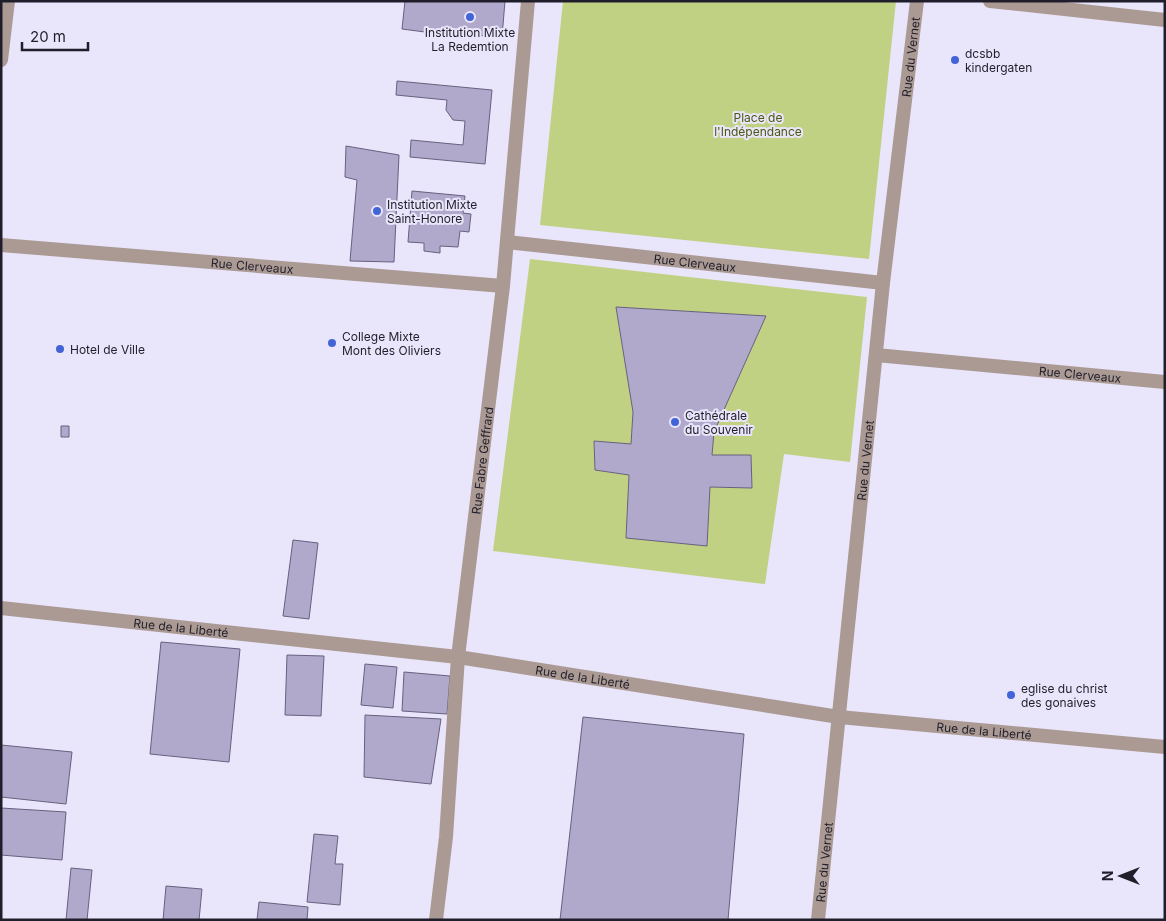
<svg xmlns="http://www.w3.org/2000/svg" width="1166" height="921" font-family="Inter,sans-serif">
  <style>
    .green { fill: #c1d183; fill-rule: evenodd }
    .building { fill: #b1a9cb; stroke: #67607e }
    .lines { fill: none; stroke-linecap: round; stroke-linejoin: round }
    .minor { stroke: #ab9a94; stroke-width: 14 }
    .tertiary { stroke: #ab9a94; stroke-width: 14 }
    .poi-dot { fill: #4364d6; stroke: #e9e5fa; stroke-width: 2 }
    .labels { text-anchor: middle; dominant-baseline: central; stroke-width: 4; stroke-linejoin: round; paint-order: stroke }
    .poi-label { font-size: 12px; fill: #201e2a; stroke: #e9e5fa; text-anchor: start }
    .street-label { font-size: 12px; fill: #201e2a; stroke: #e9e5fa }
    .park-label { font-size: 12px; fill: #4c5711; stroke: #e9e5fa }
  </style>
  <rect width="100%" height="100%" fill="#e9e5fa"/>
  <path class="green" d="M 563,1 L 896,1 L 869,259 L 540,225 Z
    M 530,259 L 867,297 L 850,462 L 784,454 L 765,584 L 493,551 ZM 616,307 L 766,316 L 714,432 L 712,455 L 751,455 L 752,488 L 710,487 L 707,545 L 626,538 L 629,475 L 595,470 L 594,441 L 631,444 L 633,412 Z"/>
  <path class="building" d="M 405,1 L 505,1 L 502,37 L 425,32 L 402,29 Z
    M 397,81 L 492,90 L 485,164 L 410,157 L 411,140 L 463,145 L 465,121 L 453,120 L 446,110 L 447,100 L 396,95 Z
    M 346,146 L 399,155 L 394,262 L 350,261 L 357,180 L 345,177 Z
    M 412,191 L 465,196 L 463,213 L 471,214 L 469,232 L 460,231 L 458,247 L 440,246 L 440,253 L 424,251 L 424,243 L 408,242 Z
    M 616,307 L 766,316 L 714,432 L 712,455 L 751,455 L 752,488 L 710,487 L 707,546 L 626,538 L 629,475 L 595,470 L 594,441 L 631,444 L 633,412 Z
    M 61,426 L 69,426 L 69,437 L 61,437 Z
    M 293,540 L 318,543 L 309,619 L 283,616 Z
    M 161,642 L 240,649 L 229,762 L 150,754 Z
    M 287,655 L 324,656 L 321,716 L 285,715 Z
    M 365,664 L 397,667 L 393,708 L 361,705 Z
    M 404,672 L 450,676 L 447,714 L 402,711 Z
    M 365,715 L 441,719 L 431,784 L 364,777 Z
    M 583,717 L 744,734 L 728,920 L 560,920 Z
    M 1,745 L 72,752 L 66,804 L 1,797 Z
    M 1,808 L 66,812 L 62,860 L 1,855 Z
    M 314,834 L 338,836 L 335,864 L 343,864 L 340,905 L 307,902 Z
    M 71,868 L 92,870 L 87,920 L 66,920 Z
    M 166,886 L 202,889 L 199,920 L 163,920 Z
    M 259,902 L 308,907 L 307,920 L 257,920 Z"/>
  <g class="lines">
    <g class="minor">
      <path d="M 990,1 L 1165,20"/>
      <path id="s1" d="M 507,242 L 883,283"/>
      <path id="s2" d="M 1,245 L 503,286"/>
      <path id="s3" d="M 876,355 L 1165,382"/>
      <path id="s4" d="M 1,608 L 458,657 L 839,717 L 1165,747"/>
      <path id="s5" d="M 436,920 L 446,837 L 458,657 L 503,286 L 528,1"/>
      <path id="s6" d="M 818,920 L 883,283 L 917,1"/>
    </g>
    <path class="tertiary" d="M 1,60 L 8,1"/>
  </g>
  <g class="poi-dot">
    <circle cx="470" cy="17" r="5"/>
    <circle cx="955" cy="60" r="5"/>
    <circle cx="377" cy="211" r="5"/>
    <circle cx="332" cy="343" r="5"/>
    <circle cx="60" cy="349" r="5"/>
    <circle cx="675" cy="422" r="5"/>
    <circle cx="1011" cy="695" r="5"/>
  </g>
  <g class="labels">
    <g class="poi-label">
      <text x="470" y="32" text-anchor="middle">Institution Mixte<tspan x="470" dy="14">La Redemtion</tspan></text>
      <text x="965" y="53">dcsbb<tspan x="965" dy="14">kindergaten</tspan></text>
      <text x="387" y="204">Institution Mixte<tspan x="387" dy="14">Saint-Honore</tspan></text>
      <text x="342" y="336">College Mixte<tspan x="342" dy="14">Mont des Oliviers</tspan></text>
      <text x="70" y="349">Hotel de Ville</text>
      <text x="685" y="415">Cathédrale<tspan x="685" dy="14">du Souvenir</tspan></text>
      <text x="1021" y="688">eglise du christ<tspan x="1021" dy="14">des gonaives</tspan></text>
    </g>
    <g class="street-label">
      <text stroke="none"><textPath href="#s6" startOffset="868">Rue du Vernet</textPath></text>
      <text stroke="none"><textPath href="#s1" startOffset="189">Rue Clerveaux</textPath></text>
      <text stroke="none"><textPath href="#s2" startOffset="252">Rue Clerveaux</textPath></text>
      <text stroke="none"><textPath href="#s3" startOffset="205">Rue Clerveaux</textPath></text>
      <text stroke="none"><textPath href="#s5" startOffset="462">Rue Fabre Geffrard</textPath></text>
      <text stroke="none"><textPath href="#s6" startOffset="462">Rue du Vernet</textPath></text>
      <text stroke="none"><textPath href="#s4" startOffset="181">Rue de la Liberté</textPath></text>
      <text stroke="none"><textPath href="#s4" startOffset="586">Rue de la Liberté</textPath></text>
      <text stroke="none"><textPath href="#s4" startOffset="991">Rue de la Liberté</textPath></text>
      <text stroke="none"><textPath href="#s6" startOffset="58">Rue du Vernet</textPath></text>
    </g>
    <g class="park-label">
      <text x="758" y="117">Place de<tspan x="758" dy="14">l'Indépendance</tspan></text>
    </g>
  </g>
  <rect width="1166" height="921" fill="none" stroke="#201e2a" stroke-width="5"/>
  <g transform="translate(1121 876) rotate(270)" stroke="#e9e5fa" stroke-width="4" paint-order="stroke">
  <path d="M0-4L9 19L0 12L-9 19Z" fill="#201e2a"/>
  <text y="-8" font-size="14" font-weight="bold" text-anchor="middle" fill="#201e2a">N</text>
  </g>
  <path d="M22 42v8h66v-8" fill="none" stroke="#201e2a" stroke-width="2.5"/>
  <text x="30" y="42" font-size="15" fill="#201e2a" stroke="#e9e5fa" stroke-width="4" paint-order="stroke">20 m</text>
</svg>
